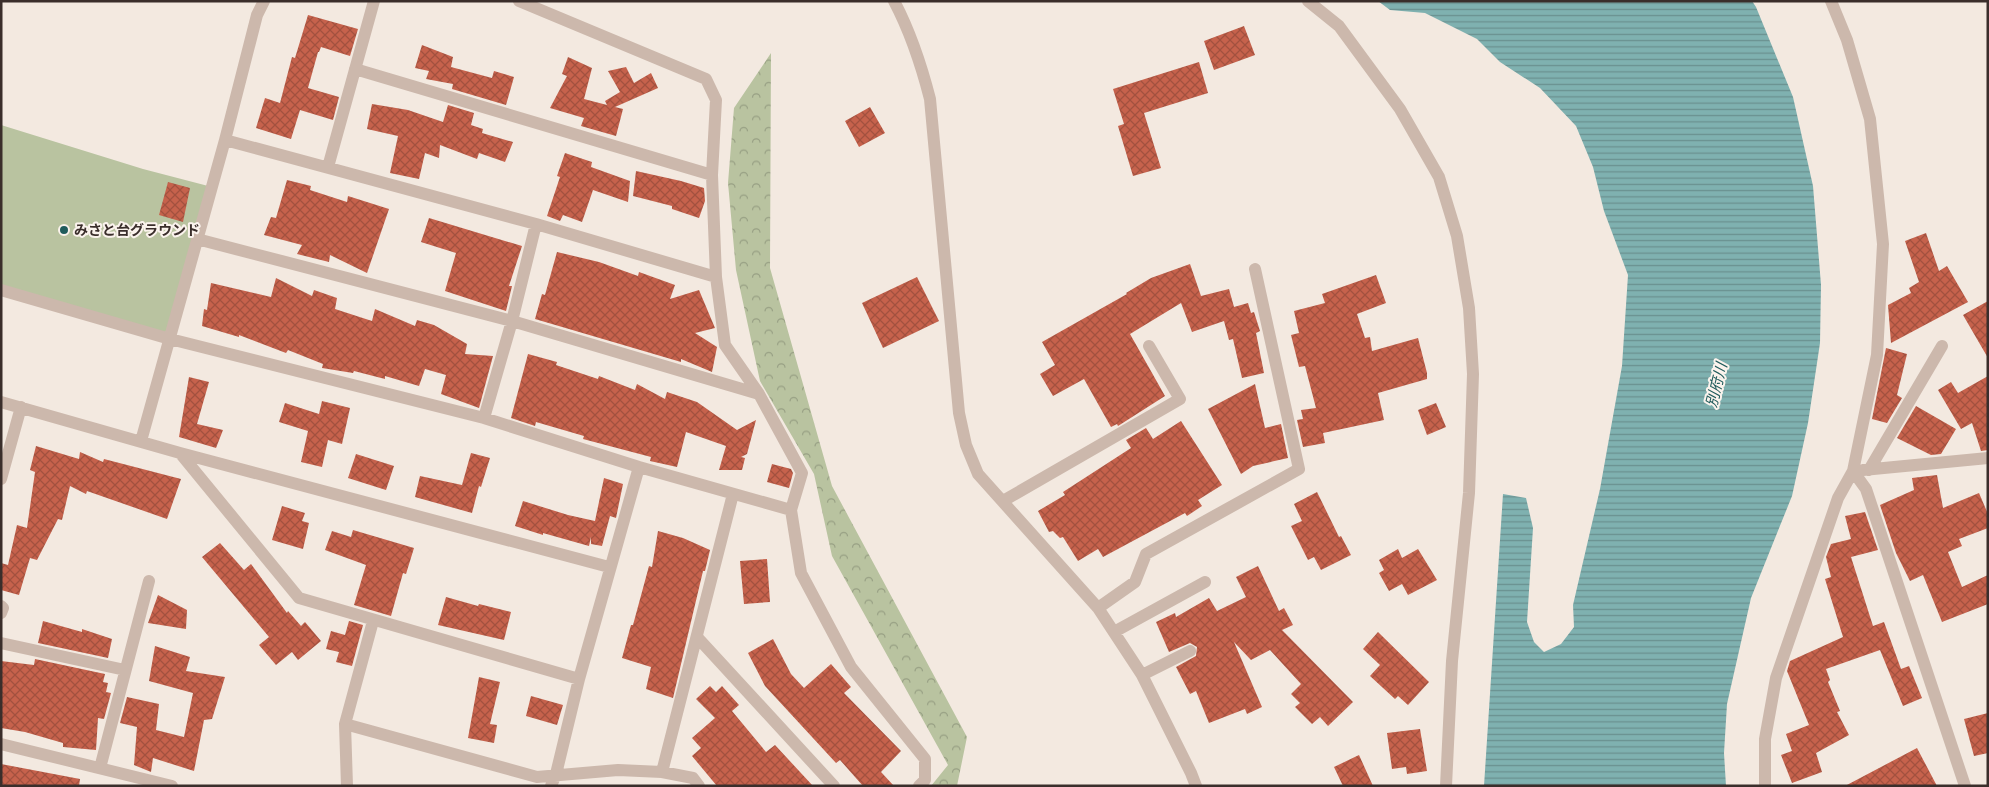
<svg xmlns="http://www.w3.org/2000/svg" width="1989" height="787" font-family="'PT Sans Narrow','Noto Sans JP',sans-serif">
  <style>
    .green { fill: #b9c3a0 }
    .forest { fill: url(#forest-crowns) }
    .water { fill: url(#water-rules) }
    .building { fill: url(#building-cross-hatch) }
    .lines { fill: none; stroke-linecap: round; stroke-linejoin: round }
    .minor { stroke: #ccb8ac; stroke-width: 12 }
    .poi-dot { fill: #205c5c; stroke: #fbf3ed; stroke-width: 2 }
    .labels { text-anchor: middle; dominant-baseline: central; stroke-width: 4; stroke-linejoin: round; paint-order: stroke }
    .poi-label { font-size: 14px; font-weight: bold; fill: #3a2e2b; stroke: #fbf3ed; text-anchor: start }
    .water-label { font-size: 15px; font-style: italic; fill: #205c5c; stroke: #fbf3ed }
  </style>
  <defs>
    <pattern id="forest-crowns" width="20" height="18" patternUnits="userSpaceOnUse" patternTransform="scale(1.25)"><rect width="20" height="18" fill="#b9c3a0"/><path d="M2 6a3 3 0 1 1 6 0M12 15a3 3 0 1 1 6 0" fill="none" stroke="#979f83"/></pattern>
    <pattern id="water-rules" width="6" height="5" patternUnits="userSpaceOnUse" patternTransform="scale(1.25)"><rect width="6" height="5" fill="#7fb1b0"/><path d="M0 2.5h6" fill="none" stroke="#69908f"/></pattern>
    <pattern id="building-cross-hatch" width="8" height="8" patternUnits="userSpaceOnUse" patternTransform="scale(1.25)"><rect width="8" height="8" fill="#c6624c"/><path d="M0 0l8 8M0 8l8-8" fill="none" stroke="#a2513f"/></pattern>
  </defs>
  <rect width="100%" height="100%" fill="#f3e9e0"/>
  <path class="green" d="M 1,125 L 143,169 L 212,187 L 170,339 L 1,290 Z"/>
  <path class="forest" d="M 771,53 L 770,268 L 832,486 L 967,737 L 957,786 L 931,786 L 948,765 L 832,556 L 814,474 L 760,381 L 736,270 L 728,183 L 734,108 Z"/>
  <path class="water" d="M 1378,1 L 1752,1 L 1756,7 L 1793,97 L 1813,186 L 1821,285 L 1820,343 L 1808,423 L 1792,496 L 1751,598 L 1727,704 L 1724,753 L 1726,786 L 1484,786 L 1503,494 L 1526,498 L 1533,528 L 1527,622 L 1534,642 L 1544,652 L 1561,644 L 1574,627 L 1573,605 L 1600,489 L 1622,366 L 1628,275 L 1604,211 L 1593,167 L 1576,126 L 1540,88 L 1500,62 L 1477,39 L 1425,13 L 1390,10 Z"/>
  <path class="building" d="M 308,15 L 358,29 L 350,56 L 321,47 L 319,52 L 318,52 L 308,88 L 339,97 L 333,120 L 300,110 L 291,139 L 256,128 L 265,98 L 280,103 L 292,57 L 295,58 Z
    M 1244,26 L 1255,55 L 1214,70 L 1204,41 Z
    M 422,45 L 453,57 L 451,67 L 492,78 L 494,71 L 514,77 L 506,105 L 452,89 L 453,84 L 426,79 L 429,71 L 415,68 Z
    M 568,57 L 592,68 L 584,99 L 607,105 L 605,101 L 620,92 L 608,71 L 626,67 L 634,83 L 651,73 L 658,88 L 615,107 L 623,109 L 616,136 L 581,126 L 584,118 L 550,108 L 567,76 L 562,74 Z
    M 1199,62 L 1208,93 L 1144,113 L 1161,168 L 1133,176 L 1118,126 L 1124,124 L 1113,89 Z
    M 372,104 L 408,110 L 443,122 L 448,105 L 474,113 L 471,125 L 483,129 L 482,133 L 513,142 L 505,162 L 479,153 L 477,159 L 440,145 L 439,158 L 425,153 L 419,179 L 390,173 L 398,136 L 367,129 Z
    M 870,107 L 885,133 L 859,147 L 845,121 Z
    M 565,153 L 592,162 L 591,167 L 630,181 L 628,202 L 593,190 L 582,222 L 563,215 L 560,221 L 547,216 L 560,177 L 557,176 Z
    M 636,171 L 681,181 L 704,188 L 705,201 L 699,218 L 672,209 L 672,206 L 633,196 Z
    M 287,180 L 311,186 L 310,190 L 347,202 L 348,196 L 389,209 L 367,273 L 330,255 L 329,262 L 297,254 L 302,245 L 264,235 L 271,217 L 276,218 Z
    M 168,182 L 190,188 L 183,222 L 159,215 Z
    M 429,218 L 522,246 L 509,286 L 512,286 L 506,311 L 445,291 L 456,253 L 421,242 Z
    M 1926,233 L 1939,271 L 1947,266 L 1968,302 L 1891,343 L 1888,305 L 1911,293 L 1909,288 L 1919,282 L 1905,241 Z
    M 557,252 L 599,262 L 638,276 L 639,272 L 675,285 L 670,299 L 699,290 L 715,328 L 695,333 L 717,347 L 712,372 L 681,359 L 681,362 L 535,319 L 542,294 L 545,295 Z
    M 1190,264 L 1201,296 L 1229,289 L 1234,307 L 1248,303 L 1251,313 L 1254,312 L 1260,331 L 1256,333 L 1264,373 L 1242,378 L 1233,339 L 1229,340 L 1224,321 L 1192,332 L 1181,303 L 1130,334 L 1165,396 L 1118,426 L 1117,424 L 1111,427 L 1084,379 L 1053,396 L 1040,374 L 1055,365 L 1042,342 L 1127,294 L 1126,293 L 1151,278 Z
    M 1376,275 L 1386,303 L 1357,314 L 1365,338 L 1370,337 L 1372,351 L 1418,338 L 1427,373 L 1427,379 L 1378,393 L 1384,420 L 1323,433 L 1325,443 L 1303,447 L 1297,420 L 1303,419 L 1301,410 L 1316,408 L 1305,366 L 1299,367 L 1291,335 L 1299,333 L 1294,311 L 1325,303 L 1322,294 Z
    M 917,277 L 939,321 L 883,348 L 862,303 Z
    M 276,278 L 312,296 L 314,290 L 337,298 L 335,309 L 372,321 L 375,309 L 415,326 L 417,320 L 434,325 L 467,344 L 465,354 L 493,356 L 479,408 L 441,394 L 446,375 L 425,369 L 419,386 L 385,376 L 385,379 L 354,371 L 353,373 L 322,368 L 323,364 L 288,350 L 286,353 L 239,335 L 239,337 L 202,326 L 204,309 L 207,310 L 211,283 L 271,297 Z
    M 1988,301 L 1988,358 L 1963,315 Z
    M 1886,348 L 1907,354 L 1897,395 L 1902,398 L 1887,423 L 1872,419 Z
    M 528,354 L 557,362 L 556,365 L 598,379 L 599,376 L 635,390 L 637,384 L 665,399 L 667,392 L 697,402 L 737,430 L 756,420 L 747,454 L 741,457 L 745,458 L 742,470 L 719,470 L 726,446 L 686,432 L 677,467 L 650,461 L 651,457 L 583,439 L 584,436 L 536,422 L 535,426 L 511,418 Z
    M 1988,376 L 1988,450 L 1981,451 L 1972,423 L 1961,429 L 1938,390 L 1951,382 L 1958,393 Z
    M 189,377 L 209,382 L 197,424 L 223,430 L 216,448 L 179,437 Z
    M 1255,384 L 1265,428 L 1281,424 L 1288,458 L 1253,466 L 1241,474 L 1208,409 Z
    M 322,401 L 350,408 L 342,444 L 328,440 L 322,467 L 301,462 L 308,431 L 279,422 L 285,403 L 319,414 Z
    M 1436,403 L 1446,427 L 1427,435 L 1418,410 Z
    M 1916,406 L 1956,429 L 1941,454 L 1931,455 L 1897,438 Z
    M 1181,421 L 1222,485 L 1198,500 L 1202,506 L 1187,516 L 1185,513 L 1103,557 L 1098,549 L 1078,561 L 1063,537 L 1060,538 L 1053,531 L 1049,532 L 1038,511 L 1065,495 L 1063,492 L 1131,448 L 1126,440 L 1146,428 L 1153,439 Z
    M 36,446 L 79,459 L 80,452 L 103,462 L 104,459 L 181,479 L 167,519 L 87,491 L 86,494 L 70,486 L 62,520 L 58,519 L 37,560 L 30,558 L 19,595 L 1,590 L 1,563 L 8,565 L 17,525 L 27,528 L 35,472 L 30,470 Z
    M 471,453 L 490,458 L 481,487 L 479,486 L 472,513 L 415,497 L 420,476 L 462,485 Z
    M 356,454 L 394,466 L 386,490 L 348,478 Z
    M 772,464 L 791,469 L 793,473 L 789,488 L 767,482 Z
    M 1937,475 L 1943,508 L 1979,493 L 1988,514 L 1988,528 L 1959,539 L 1962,546 L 1948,552 L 1962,587 L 1988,575 L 1988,604 L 1942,622 L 1923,575 L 1910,581 L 1896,553 L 1880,505 L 1914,490 L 1912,478 Z
    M 604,478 L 623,484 L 616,518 L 610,516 L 602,546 L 591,544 L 591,537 L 589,546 L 543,533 L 543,535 L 515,526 L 523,501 L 568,515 L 595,521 Z
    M 1317,492 L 1339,537 L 1341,536 L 1351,555 L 1321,570 L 1314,557 L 1308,560 L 1291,526 L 1302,521 L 1294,504 Z
    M 282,506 L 305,513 L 302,521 L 309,523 L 303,549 L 272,540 Z
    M 1865,512 L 1878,550 L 1851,557 L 1873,626 L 1884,622 L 1901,669 L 1909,666 L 1922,698 L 1903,706 L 1880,650 L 1826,669 L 1830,680 L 1828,682 L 1840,711 L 1837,712 L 1849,735 L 1816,753 L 1822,772 L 1792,783 L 1781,755 L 1792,751 L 1786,734 L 1809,725 L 1787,671 L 1790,661 L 1843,637 L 1825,579 L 1831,577 L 1826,557 L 1831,544 L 1851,539 L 1845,516 Z
    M 353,530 L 414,548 L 406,574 L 403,573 L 391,616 L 354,605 L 366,565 L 325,550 L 332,531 L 351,537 Z
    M 658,531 L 683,538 L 710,550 L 705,571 L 703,571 L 673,698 L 646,689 L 651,667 L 622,658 L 631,625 L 633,625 L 649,566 L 652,567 Z
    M 220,543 L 244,570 L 251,564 L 287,613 L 288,611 L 301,626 L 305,622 L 321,641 L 298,660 L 292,652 L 276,665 L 259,645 L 269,637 L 202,557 Z
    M 1398,549 L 1402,558 L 1418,549 L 1437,580 L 1408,595 L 1402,584 L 1389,591 L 1379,573 L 1384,570 L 1379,560 Z
    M 767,559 L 770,602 L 744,604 L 740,561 Z
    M 1258,566 L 1279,611 L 1284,608 L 1293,625 L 1282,630 L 1353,702 L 1328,726 L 1320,717 L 1312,724 L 1295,707 L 1300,703 L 1291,694 L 1301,684 L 1270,650 L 1251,660 L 1234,642 L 1262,707 L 1247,714 L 1245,709 L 1209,723 L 1196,691 L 1190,694 L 1176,667 L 1196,656 L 1197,647 L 1190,643 L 1169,652 L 1156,622 L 1175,613 L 1176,617 L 1209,598 L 1217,611 L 1246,597 L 1236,577 Z
    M 158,595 L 187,610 L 186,629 L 148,623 Z
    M 446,597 L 478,606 L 479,604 L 511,612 L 504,640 L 438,625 Z
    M 43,621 L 82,632 L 82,629 L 112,639 L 108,658 L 38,643 Z
    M 349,621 L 363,625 L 352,666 L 336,662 L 339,652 L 326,649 L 331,631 L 345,635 Z
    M 1378,632 L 1429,682 L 1408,705 L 1398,696 L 1395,699 L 1370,676 L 1380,665 L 1363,649 Z
    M 773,639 L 791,674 L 804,688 L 831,664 L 851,687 L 844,693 L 901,751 L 881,772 L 894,786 L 863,786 L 840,760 L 836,763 L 765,686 L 748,653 Z
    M 155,646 L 190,657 L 186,671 L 225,677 L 212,719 L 204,720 L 194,771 L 153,758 L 151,772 L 134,765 L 137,727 L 120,723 L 127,697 L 159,704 L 156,730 L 184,737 L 193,693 L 149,681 Z
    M 35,659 L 105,674 L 103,682 L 108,683 L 106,692 L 111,693 L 104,719 L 98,718 L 96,750 L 63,747 L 63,743 L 25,732 L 1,728 L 1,661 L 34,665 Z
    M 479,677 L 500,682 L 490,724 L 497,725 L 494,743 L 468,738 Z
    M 710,686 L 716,692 L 722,686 L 739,705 L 732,711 L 766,752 L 775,745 L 813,786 L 717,786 L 692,756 L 701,748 L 692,738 L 715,718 L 696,699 Z
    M 531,696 L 563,705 L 557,725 L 526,716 Z
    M 1988,713 L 1988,753 L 1974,756 L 1964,719 Z
    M 1420,729 L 1427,771 L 1407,774 L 1406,767 L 1392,769 L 1387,733 Z
    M 1917,748 L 1937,786 L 1845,786 Z
    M 1359,755 L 1373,786 L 1343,786 L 1334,767 Z
    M 1,764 L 80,779 L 79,786 L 1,786 Z"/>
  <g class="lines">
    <path class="minor" d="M 519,1 L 706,79 L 716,100 L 712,175 L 716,277 L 725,345 L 759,394 L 802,473 L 791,510 L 801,573 L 851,667 L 925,759 L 925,780 L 919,786
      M 894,1 C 911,33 921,64 930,99 L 959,413 L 966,445 L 978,474 L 1098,608 L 1142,675 L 1191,773 L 1196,786
      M 1308,1 L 1339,26 L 1400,109 L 1439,177 L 1457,236 L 1469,308 L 1473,374 L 1469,493 L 1452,661 L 1446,786
      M 355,69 L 712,175
      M 225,140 L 536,224 L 716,277
      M 328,167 L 374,1
      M 197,239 L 512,321 L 759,394
      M 1,290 L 170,339 L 484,418 L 639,467 L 791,510
      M 1,402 L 180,453 L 609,567
      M 484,418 L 512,321 L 536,224
      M 141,441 L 225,140 L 257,15 L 264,1
      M 180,453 L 299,598 L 579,679
      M 1863,470 L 1988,458
      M 1869,470 L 1942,346
      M 1853,471 L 1866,489 L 1965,786
      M 1,479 L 21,407
      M 1003,501 L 1180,399 L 1149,346
      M 1,606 L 3,608 L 1,613
      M 1098,608 L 1135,582 L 1146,554 L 1299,469 L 1255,269
      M 1114,632 L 1205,582
      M 697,637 L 834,786
      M 1,643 L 125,670
      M 1142,675 L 1190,651
      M 345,724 L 537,777 L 618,770 L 662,772 L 693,778 L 699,786
      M 1,744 L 172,786
      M 100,768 L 149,581
      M 662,772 L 733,494
      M 347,786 L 345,724 L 373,621
      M 551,786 L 556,774 L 579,679 L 639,467
      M 1765,786 L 1765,739 L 1776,678 L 1838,498 L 1853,471 L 1877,355 L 1883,244 L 1870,119 L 1847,40 L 1831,1"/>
  </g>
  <circle class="poi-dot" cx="64" cy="230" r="5"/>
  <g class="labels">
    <g class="poi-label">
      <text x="74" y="230">みさと台グラウンド</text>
    </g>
    <g class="water-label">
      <text transform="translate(1716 385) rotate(-76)">別府川</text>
    </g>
  </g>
  <rect width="1989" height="787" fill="none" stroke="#3a2e2b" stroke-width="5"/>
</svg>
